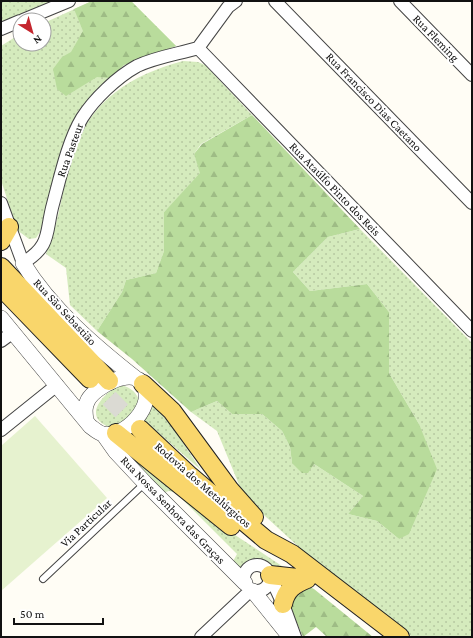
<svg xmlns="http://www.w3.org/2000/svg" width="473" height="638" font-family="'Crimson Pro',serif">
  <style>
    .grass { fill: url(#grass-dots) }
    .forest { fill: url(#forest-firs) }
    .pitch { fill: #e6f2cf }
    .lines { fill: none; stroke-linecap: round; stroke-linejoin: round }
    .primary-tunnel { stroke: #dbdad3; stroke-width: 18; stroke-dasharray: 18 9; stroke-linecap: butt }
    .service-casing { stroke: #444; stroke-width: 8 }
    .minor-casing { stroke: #444; stroke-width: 14 }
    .tertiary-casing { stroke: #444; stroke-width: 16 }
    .primary-casing { stroke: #222; stroke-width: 20 }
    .service { stroke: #fff; stroke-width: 6 }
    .minor { stroke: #fff; stroke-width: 12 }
    .tertiary { stroke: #fff; stroke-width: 15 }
    .primary { stroke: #f9d66b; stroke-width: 18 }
    .labels { text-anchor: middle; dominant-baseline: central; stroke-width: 4; stroke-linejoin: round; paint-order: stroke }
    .street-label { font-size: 12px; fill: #111; stroke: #fff }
  </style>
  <defs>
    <pattern id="grass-dots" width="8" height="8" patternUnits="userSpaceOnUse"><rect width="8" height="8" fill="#d5ebbd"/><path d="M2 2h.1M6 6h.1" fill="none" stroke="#b6c8a1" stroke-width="1.8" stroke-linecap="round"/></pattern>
    <pattern id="forest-firs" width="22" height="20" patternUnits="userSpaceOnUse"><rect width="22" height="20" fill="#b9dc9c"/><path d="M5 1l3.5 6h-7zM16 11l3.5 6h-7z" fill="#9ebc85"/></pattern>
  </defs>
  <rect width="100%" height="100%" fill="#fffdf5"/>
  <path class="grass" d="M 1,1 L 55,1 L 15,18 L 1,21 Z
    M 92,1 L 131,1 L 176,46 L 124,65 L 98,89 L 78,111 L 69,130 L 40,232 L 36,238 L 29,239 L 17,230 L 1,180 L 1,46 L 20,34 L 20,44 L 44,44 L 44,23 Z
    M 183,61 L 198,62 L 205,65 L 252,115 L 201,144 L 194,154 L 201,173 L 164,212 L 164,251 L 156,273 L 126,280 L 122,292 L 97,331 L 70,305 L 66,268 L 46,254 C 60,221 62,187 73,153 C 91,100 131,75 183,61 Z
    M 360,229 L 472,343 L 472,637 L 412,637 L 378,611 L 301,549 L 253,505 L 240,487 L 217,431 L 191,412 L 217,401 L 232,414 L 262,414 L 282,431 L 290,447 L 292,463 L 314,464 L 363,496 L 348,514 L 377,521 L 399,539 L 419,424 L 389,373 L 389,312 L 367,284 L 310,291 L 293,272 L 328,237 Z
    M 118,385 C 128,386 135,390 139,400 C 134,413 124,425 109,427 C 82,416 103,395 118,385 Z
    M 150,402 L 171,425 L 201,470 L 146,422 L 134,435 L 199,494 L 125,435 Z
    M 122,451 L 136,455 L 229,531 L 291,572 L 276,573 C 264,562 251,555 241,573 L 231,565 L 237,554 L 176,493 L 169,491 L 163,493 Z"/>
  <path class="forest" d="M 92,1 L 131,1 L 176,46 L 124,65 L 110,78 L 97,77 L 66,96 L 57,89 L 53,69 L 62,57 L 71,52 L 83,31 L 74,9 Z
    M 252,115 L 360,229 L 328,237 L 293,272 L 310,291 L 367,284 L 389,312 L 389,373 L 419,424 L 437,469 L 409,534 L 399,539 L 377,521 L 348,514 L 363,496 L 314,464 L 308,473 L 302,473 L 292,463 L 290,447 L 282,431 L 262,414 L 232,414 L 217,401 L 191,412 L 132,359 L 97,331 L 122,292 L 126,280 L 156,273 L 164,251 L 164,212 L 200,173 L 194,154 L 202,144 Z
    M 310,587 L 314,589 L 373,637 L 327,637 L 316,627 L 303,637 L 292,611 L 290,597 Z"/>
  <path class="pitch" d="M 35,416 L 107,498 L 1,591 L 1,446 Z"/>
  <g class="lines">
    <path class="primary-tunnel" d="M 90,379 L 140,429"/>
    <g class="service-casing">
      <path id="service" d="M 43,579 L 145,483"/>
    </g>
    <g class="minor-casing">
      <path id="minor" d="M 275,1 L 472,203
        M 400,1 L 472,75
        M 23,20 L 69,1
        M 1,29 L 20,21
        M 198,48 L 472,331
        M 198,48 L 228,7 L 236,1
        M 1,203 L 23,263 C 52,245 45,233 53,204 C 60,178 68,141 82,118 C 94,99 117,77 137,66 C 156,57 178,54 198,48
        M 1,341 L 12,333
        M 1,430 L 57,385
        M244 578a13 13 0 1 1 26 0a13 13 0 1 1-26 0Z
        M 271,578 L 283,604 L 295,637
        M 201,637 L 251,590"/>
    </g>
    <g class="tertiary-casing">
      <path id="tertiary" d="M 23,263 C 51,309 96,347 138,380
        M 1,318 L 90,426 C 94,429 98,433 103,434 C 125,439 157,404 143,384 C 132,367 96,386 88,400 C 84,407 85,413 86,421
        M 103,434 L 115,451 L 145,483 L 245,583
        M 253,591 L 290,637"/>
    </g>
    <g class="primary-casing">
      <path id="primary" d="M 1,241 L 9,227
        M 1,267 L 109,381
        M 1,287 L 90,379
        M 143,384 L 172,411 L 230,490 L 254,517
        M 140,429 L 190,476 L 266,540 L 292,554 L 400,637
        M 116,433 L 231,526
        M 270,575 L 307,579
        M 283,604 C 286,590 294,584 307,579"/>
    </g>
    <use href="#service" class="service"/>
    <use href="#minor" class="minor"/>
    <use href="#tertiary" class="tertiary"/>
    <use href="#primary" class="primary"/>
  </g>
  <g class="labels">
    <g class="street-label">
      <text transform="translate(436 38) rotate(46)">Rua Fleming</text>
      <text transform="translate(374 102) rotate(46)">Rua Francisco Dias Caetano</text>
      <text transform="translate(70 150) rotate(-70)">Rua Pasteur</text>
      <text transform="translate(335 189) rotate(46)">Rua Ataúlfo Pinto dos Reis</text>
      <text transform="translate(65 312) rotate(47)">Rua São Sebastião</text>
      <text transform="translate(203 485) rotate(41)">Rodovia dos Metalúrgicos</text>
      <text transform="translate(173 510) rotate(46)">Rua Nossa Senhora das Graças</text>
      <text transform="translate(86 523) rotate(-43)">Via Particular</text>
    </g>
  </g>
  <rect width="473" height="638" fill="none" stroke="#111111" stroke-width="4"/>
  <g transform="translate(32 32) rotate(143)"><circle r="19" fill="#ffffff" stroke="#a0a0a0"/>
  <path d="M0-3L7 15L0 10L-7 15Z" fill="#c4262e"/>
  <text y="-6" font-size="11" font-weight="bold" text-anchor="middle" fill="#111111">N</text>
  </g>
  <path d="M14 618v6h89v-6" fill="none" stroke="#111111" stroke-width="2"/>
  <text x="20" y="618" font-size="12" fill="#111111" stroke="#ffffff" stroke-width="3" paint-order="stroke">50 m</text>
</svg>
